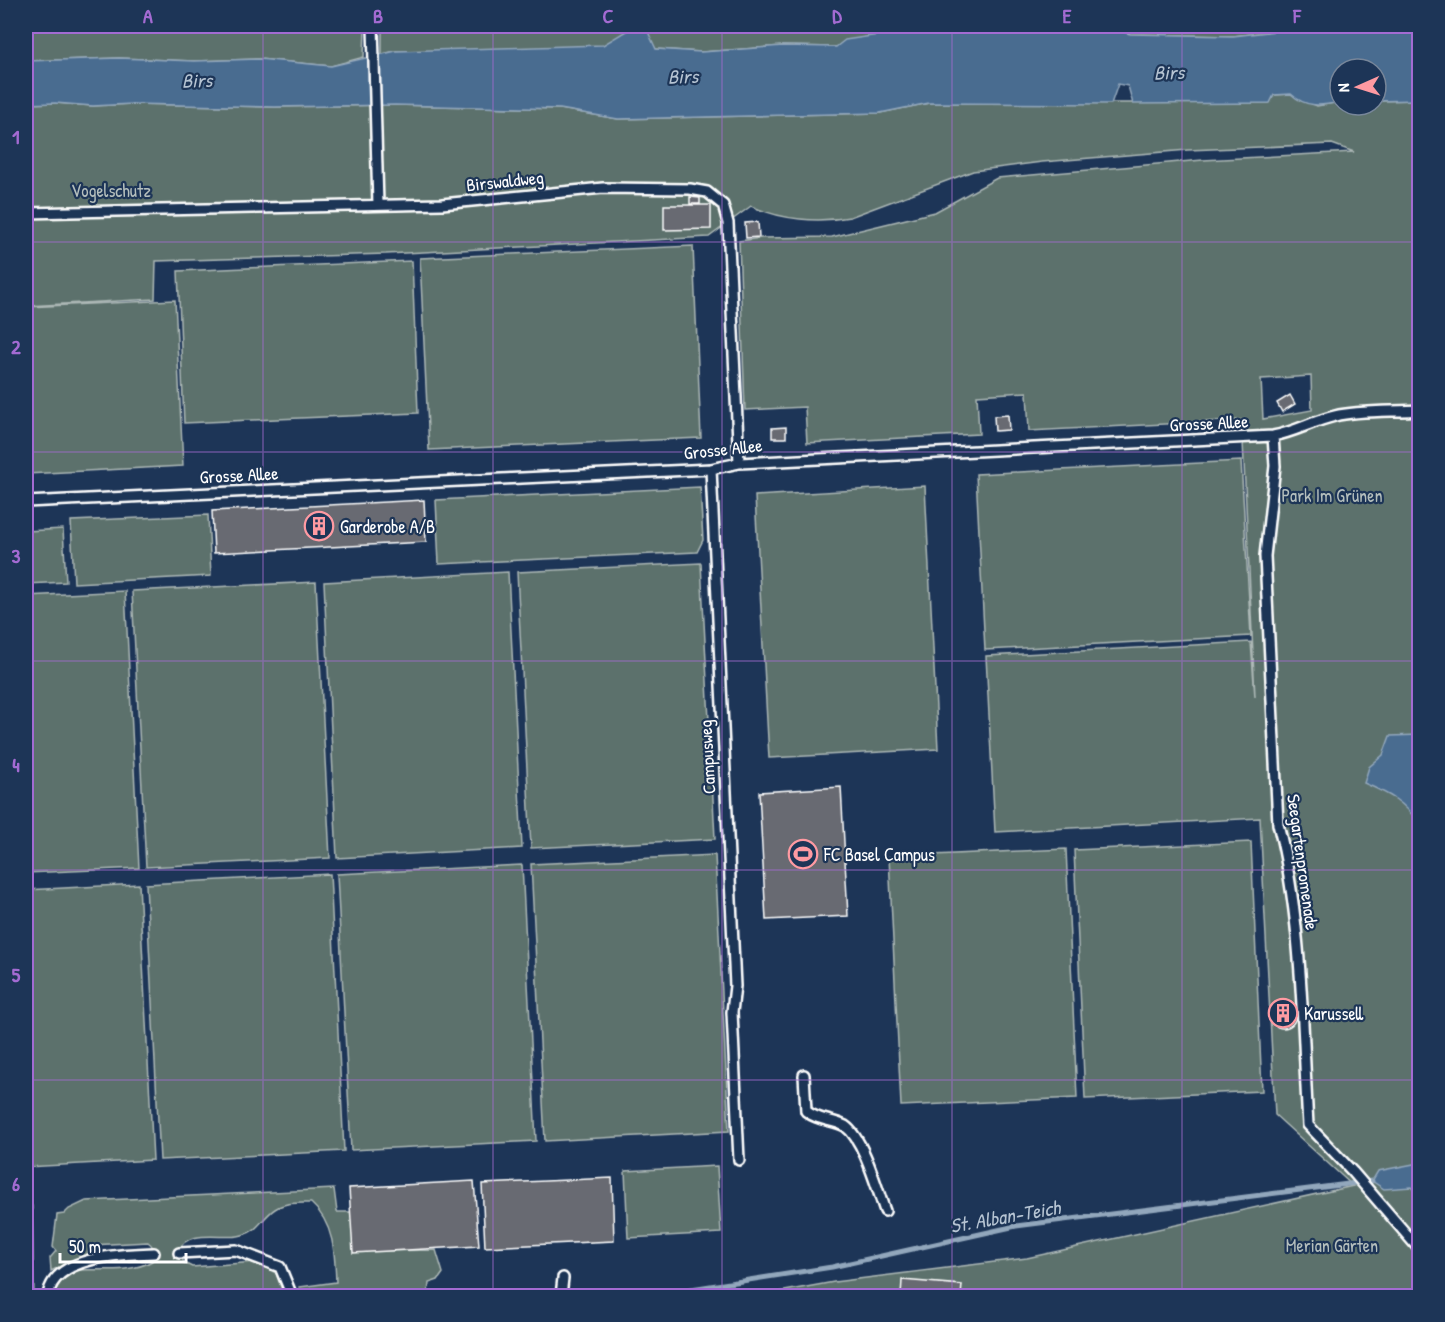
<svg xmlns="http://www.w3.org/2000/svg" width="1445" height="1322" font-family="'Patrick Hand',sans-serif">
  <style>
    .green { fill: #5b716c; stroke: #adb8b6; stroke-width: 1.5; fill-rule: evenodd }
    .water { fill: #496c90; stroke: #92a7bc; stroke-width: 1.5 }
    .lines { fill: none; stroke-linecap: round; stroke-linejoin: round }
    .stream { stroke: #92a7bc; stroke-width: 5 }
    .building { fill: #686a72; stroke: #fff; stroke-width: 1.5 }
    .lane-casing { stroke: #fff; stroke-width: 14 }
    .lane { stroke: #1d3557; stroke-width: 9 }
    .grid { fill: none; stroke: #a36bd2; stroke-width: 1.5; stroke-opacity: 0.55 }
    .labels { text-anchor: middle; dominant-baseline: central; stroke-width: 4.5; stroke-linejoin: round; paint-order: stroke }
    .street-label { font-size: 18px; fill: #fff; stroke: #1d3557 }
    .park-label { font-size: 18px; fill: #b5bfbd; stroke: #1d3557 }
    .poi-label { font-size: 18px; fill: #fff; stroke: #1d3557; text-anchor: start }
    .water-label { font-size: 20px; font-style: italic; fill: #b6c4d3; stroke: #1d3557 }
    .neatline { fill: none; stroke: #a36bd2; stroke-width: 2 }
    .grid-label { font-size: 20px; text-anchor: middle; font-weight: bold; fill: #a36bd2 }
  </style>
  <rect width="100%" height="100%" fill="#1d3557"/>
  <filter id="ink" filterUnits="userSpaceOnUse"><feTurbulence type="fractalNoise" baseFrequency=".0167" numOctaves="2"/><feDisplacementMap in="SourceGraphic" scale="12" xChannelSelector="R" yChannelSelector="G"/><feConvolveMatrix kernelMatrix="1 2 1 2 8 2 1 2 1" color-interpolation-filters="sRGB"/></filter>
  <g filter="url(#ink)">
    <path class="green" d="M 26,26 L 365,26 L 364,57 L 331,66 L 259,59 L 194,61 L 119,58 L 26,61 Z
      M 382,26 L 916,26 L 899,32 L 836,47 L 783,46 L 701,52 L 656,49 L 396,51 L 382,54 Z
      M 1103,26 L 1320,26 L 1233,36 L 1130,34 Z
      M 1292,94 L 1317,106 L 1340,102 L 1340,105 L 1376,105 L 1376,101 L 1419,100 L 1419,1296 L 757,1296 L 834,1282 L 1027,1258 L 1353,1186 L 1275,1115 L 1260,818 L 995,832 L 986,656 L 1251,642 L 1255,697 L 1242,420 L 1029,431 L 1027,392 L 977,395 L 979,434 L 807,443 L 805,407 L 745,410 L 739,241 L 761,238 L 832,237 L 935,212 L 997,178 L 1203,160 L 1354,152 L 1332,144 L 1188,150 L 1042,162 L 973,171 L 850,217 C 818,223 781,220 751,206 L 709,237 L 386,254 L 156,261 L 155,299 L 26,306 L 26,104 L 55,103 L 93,106 L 132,104 L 275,107 L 395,105 L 560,109 L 618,119 L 880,113 L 929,103 L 1269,103 L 1274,95 ZM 1311,376 L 1312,410 L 1263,419 L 1261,379 Z
      M 693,246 L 701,438 L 429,450 L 420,258 Z
      M 412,261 L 418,413 L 184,423 L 178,271 Z
      M 175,300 L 183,466 L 26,474 L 26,307 Z
      M 1241,461 L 1251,636 L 985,650 L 976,474 Z
      M 925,486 L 938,749 L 769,758 L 755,496 Z
      M 700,487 L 703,540 L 697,552 L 439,564 L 436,500 Z
      M 208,515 L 211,576 L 74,583 L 71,521 Z
      M 63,529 L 66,582 L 26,584 L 26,531 Z
      M 701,563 L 715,839 L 531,848 L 517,572 Z
      M 508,572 L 522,848 L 337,858 L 324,582 Z
      M 316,582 L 330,858 L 146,867 L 132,591 Z
      M 125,591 L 139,868 L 26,873 L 26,596 Z
      M 1251,842 L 1262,1091 L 1085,1099 L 1074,850 Z
      M 1066,849 L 1077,1098 L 901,1106 L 889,857 Z
      M 715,855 L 729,1131 L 545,1141 L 531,864 Z
      M 522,865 L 536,1141 L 351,1150 L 337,874 Z
      M 330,874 L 344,1151 L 160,1160 L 146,884 Z
      M 139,884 L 153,1160 L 26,1167 L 26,890 Z
      M 717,1166 L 721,1233 L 628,1238 L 625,1171 Z
      M 334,1189 L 337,1212 L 351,1212 L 372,1251 L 436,1250 L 443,1273 L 438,1280 L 429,1283 L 428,1293 L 412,1296 L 303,1296 L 299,1287 L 336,1282 C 335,1254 334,1223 311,1203 C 299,1203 286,1202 275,1209 C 260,1219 260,1232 238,1236 C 221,1239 187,1229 179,1250 L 184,1263 L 192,1267 L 255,1262 L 276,1273 L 284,1296 L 54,1296 C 56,1281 64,1276 78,1270 C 101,1269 132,1273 152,1261 C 155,1254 155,1247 148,1242 L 91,1245 L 88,1253 L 51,1271 L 50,1258 L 56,1251 L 53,1247 L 57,1215 L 64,1214 L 69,1209 L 86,1201 Z
      M 26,1206 L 32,1206 L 34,1296 L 26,1296 Z"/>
    <path class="water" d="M 631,26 L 652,26 L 649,34 L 656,49 L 701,52 L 783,46 L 836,47 L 845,40 L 899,32 L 916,26 L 1103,26 L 1130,34 L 1233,36 L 1320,26 L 1419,26 L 1419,100 L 1376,101 L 1376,69 L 1340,69 L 1340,102 C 1321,106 1306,108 1291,94 L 1274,95 L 1270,103 L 1133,104 L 1128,86 L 1118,84 L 1111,104 L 929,103 L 880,113 L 618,119 L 560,109 L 395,105 L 275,107 L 132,104 L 93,106 L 55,103 L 26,104 L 26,61 L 119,58 L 194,61 L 259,59 L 331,66 L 396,51 L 603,45 L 628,30 Z
      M 1419,735 L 1420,735 L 1419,824 C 1404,801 1389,794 1364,783 L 1369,767 L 1383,755 L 1390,736 Z
      M 1419,1163 L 1419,1195 L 1412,1187 L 1384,1189 L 1372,1181 L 1378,1171 Z"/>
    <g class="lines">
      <path class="stream" d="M 646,1296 L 832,1267 L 1016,1226 L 1372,1181"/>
    </g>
    <path class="building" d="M 690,197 L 700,198 L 700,204 L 690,204 Z
      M 664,205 L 711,205 L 711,229 L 664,230 Z
      M 758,222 L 759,237 L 746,238 L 745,223 Z
      M 1290,395 L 1295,404 L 1282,412 L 1277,403 Z
      M 1008,415 L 1009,430 L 995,431 L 994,416 Z
      M 786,427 L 786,438 L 772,438 L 772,428 Z
      M 424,500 L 426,542 L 214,553 L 212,511 Z
      M 841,787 L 848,916 L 766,920 L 759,792 Z
      M1270 1015a13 13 0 1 1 26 0a13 13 0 1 1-26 0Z
      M 612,1178 L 614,1241 L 485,1247 L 482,1184 Z
      M 474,1181 L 479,1246 L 353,1253 L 349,1188 Z
      M 902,1280 L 962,1285 L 961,1296 L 845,1296 L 845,1291 L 901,1296 Z"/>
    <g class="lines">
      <g class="lane-casing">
        <path id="lane" d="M 373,26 L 378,205
          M 26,213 L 442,204 L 603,188 L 690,189 L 707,192 L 723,205 L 728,223 L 739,463
          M 1273,436 L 1275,466 L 1265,556 L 1278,824 C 1303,922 1302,1025 1308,1125 L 1353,1172 L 1420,1250
          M 711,469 L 735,986 L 732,1012 L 739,1160
          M 26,502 L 711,469 L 739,463 L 1273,436 C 1295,432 1313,421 1335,416 C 1359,410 1394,412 1420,410
          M 804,1075 L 806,1111 C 818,1121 832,1119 845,1126 C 864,1139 877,1189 885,1211
          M 179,1253 L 236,1250 L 280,1267 L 292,1296
          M 48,1296 C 53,1256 122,1254 154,1253
          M 561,1296 L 563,1278"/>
      </g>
      <use href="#lane" class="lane"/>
    </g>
  </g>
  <path class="grid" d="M 263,26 L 263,1296M 493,26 L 493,1296M 722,26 L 722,1296M 952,26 L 952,1296M 1182,26 L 1182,1296M 26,242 L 1420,242M 26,452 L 1420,452M 26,661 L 1420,661M 26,870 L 1420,870M 26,1080 L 1420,1080"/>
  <defs>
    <g id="building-ring" transform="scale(1.5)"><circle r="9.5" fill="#1d3557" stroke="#ff9aa2" stroke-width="1.5"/><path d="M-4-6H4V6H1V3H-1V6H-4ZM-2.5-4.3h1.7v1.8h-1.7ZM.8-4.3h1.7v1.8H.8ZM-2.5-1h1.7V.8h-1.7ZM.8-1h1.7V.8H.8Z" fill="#ff9aa2"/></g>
    <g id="stadium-ring" transform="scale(1.5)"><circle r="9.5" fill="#1d3557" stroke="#ff9aa2" stroke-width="1.5"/><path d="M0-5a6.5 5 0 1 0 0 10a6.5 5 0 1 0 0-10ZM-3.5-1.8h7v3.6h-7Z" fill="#ff9aa2"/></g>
  </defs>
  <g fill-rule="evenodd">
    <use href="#building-ring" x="319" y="526"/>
    <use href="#stadium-ring" x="803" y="854"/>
    <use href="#building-ring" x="1283" y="1013"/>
  </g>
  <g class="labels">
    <g class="street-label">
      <text transform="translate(505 181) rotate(-6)">Birswaldweg</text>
      <text transform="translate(1209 423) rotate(-3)">Grosse Allee</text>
      <text transform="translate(723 449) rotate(-6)">Grosse Allee</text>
      <text transform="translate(239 475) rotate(-3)">Grosse Allee</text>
      <text transform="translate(707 757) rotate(-93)">Campusweg</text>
      <text transform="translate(1303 862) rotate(82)">Seegartenpromenade</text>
    </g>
    <g class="park-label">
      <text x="111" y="190">Vogelschutz</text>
      <text x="1332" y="495">Park Im Grünen</text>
      <text x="1332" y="1245">Merian Gärten</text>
    </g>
    <g class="poi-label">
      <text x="340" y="526">Garderobe A/B</text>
      <text x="824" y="854">FC Basel Campus</text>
      <text x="1304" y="1013">Karussell</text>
    </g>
    <g class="water-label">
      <text transform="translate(1169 72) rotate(-1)">Birs</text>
      <text transform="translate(683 76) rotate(-1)">Birs</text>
      <text transform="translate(197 80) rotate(-1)">Birs</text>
      <text transform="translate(1005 1216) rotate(-10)">St. Alban-Teich</text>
    </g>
  </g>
  <rect width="1445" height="1322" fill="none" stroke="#1d3557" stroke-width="66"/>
  <g transform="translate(1358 87) rotate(267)"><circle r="28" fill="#1d3557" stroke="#77869a" stroke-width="1.5"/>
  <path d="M0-4.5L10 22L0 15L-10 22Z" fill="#ff9aa2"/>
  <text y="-9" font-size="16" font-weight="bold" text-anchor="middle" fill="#ffffff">N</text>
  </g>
  <path d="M60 1253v9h126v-9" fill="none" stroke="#ffffff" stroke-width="3"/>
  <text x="69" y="1253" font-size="18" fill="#ffffff" stroke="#1d3557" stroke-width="4.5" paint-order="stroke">50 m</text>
  <rect x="33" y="33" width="1379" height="1256" class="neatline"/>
  <g class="grid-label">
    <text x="148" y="23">A</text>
    <text x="378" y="23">B</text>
    <text x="608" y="23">C</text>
    <text x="837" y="23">D</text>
    <text x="1067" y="23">E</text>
    <text x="1297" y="23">F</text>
    <text x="16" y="144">1</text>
    <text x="16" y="354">2</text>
    <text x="16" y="563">3</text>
    <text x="16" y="772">4</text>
    <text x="16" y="982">5</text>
    <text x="16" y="1191">6</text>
  </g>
</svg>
